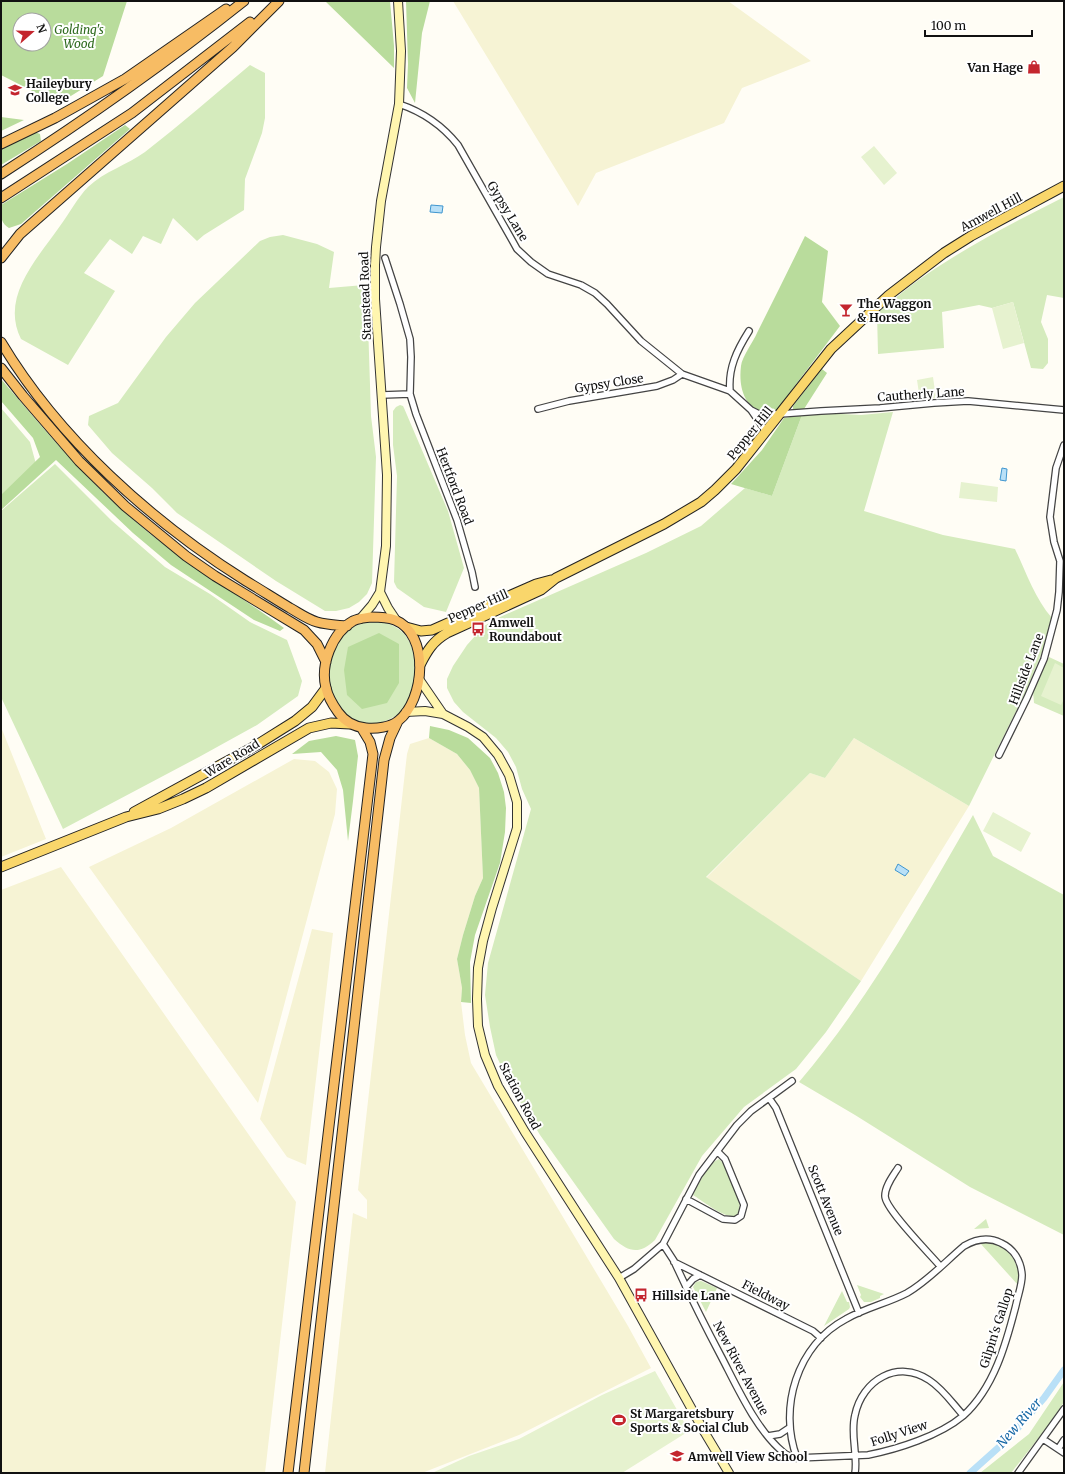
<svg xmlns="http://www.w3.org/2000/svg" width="1065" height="1474" font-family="Merriweather,serif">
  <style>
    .farmland { fill: #f6f3d4 }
    .green { fill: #d5ebbd }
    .forest { fill: #b9dc9c; fill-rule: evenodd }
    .pitch { fill: #e6f2cf }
    .water { fill: #b9e0f7; stroke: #3f96cf }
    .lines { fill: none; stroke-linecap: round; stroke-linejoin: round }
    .canal { stroke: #b9e0f7; stroke-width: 7 }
    .minor-casing { stroke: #444; stroke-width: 8 }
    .secondary-casing { stroke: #333; stroke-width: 10 }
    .primary-casing { stroke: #222; stroke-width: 11 }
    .trunk-casing { stroke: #222; stroke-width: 11 }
    .minor { stroke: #fff; stroke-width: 5.5 }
    .secondary { stroke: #fff6b0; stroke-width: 8 }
    .primary { stroke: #f9d66b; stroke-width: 9 }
    .trunk { stroke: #f7bc64; stroke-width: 9 }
    .labels { text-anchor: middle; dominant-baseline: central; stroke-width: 4; stroke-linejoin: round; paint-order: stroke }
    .park-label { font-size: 12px; font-style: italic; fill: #2f6b1f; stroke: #fff }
    .poi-label { font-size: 12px; font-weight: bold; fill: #111; stroke: #fff; text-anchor: start }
    .street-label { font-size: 12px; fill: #111; stroke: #fff }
    .water-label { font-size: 13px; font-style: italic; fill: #1768a6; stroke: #fff }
  </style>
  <rect width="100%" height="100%" fill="#fffdf5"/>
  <path class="farmland" d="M 453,1 L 728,1 L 811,61 L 742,88 L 724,123 L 596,173 L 578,206 Z
    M 1,727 L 46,839 L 1,857 Z
    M 429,738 L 457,754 L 470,770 L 479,788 L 483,878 L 475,896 L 463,935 L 457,959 L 462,988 L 461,1002 L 465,1035 L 471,1063 L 628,1326 L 651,1368 L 519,1435 L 422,1473 L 325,1473 L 353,1213 L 367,1219 L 367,1200 L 358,1190 L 407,754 L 410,744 Z
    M 854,738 L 969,806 L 861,981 L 706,878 L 810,773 L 825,778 Z
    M 294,759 L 315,761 L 329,772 L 337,789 L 335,814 L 258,1103 L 89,867 L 171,828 Z
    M 61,867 L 296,1202 L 265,1473 L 1,1473 L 1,890 Z
    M 312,929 L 333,933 L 306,1165 L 287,1157 L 260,1119 Z"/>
  <path class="green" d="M 250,65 L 265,73 L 265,118 L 262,133 L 245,179 L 244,210 L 204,235 L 197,241 L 173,218 L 161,244 L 143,236 L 132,254 L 110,239 L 84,273 L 115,291 L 68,365 L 21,339 C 0,297 37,259 60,226 C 69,214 78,197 88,187 C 105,171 127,165 145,152 C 181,124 215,94 250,65 Z
    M 1064,197 L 1064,298 L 1047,295 L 1041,322 L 1048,339 L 1048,363 L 1043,369 L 1031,368 L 1013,302 L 992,308 L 979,305 L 942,312 L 944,348 L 878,354 L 877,313 C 889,303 901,293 913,284 C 960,250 1012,223 1064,197 Z
    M 283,235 L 317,244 L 334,252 L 329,288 L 364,285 L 368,323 L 371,416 L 376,457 L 372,583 L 367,594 L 359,602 L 349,608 L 336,611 L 325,611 L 276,581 L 177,513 L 152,488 L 112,453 L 88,425 L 89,416 L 118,403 L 166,337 L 195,303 L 260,241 L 270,237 Z
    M 400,405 L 403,406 L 404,408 L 448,511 L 464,568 L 446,612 L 424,607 L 397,588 L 394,582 L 397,476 L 393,445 L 393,411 L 396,407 Z
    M 1,408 L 30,442 L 36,464 L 1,496 Z
    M 893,412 L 864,511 L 943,535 L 1015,549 C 1026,572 1035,599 1052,618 L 1049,635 L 1028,687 L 969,806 L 854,738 L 825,778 L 810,773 L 706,877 L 861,981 L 826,1032 L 796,1069 L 744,1107 L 702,1156 L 655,1240 C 639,1255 629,1252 614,1239 L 540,1135 L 510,1085 L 496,1055 L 490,1027 L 485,995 L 488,963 L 531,809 L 522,789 L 516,767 L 508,752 L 496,738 L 463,712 L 454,702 L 447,688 L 447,679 L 453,666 L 467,645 L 484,626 L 500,617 L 646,553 L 701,526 L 745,488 L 772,496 L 802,415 L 823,413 L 861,415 Z
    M 55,464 L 112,521 L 165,567 L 210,594 L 250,622 L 287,640 L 302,681 L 298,696 L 257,725 L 199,757 L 63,829 L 1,697 L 1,511 Z
    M 371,621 C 412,622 419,654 413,689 C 411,701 401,714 390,719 C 371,729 345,722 335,702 C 323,681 329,648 346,632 C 353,625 362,623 371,621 Z
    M 1049,657 L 1064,664 L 1064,716 L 1034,703 L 1033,691 Z
    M 973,815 L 993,856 L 1064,895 L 1064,1235 L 970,1187 L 855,1115 L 799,1082 C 868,1001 920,907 973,815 Z
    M 719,1159 L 724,1164 L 739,1201 C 746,1236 703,1201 693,1195 C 698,1185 708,1163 719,1159 Z
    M 986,1219 L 989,1228 L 974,1229 Z
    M 980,1243 C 1005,1241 1022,1261 1018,1285 Z
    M 701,1281 L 717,1288 L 706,1312 L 693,1287 L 696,1282 Z
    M 857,1285 L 884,1294 L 880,1296 L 880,1298 L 871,1302 L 864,1302 L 860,1297 L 861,1295 Z
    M 842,1291 L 847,1302 L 849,1302 L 850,1307 L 849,1309 L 824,1326 Z
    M 1064,1382 L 1064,1402 L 1048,1426 L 1011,1473 L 980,1473 L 1029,1434 Z"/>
  <path class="forest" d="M 1,1 L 127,1 L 103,76 L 58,104 L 1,75 ZM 20,20 L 44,20 L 44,44 L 20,44 Z
    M 325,1 L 390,1 L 394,46 L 394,68 Z
    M 406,1 L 430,1 L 422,33 L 415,103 L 407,88 L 408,64 Z
    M 1,117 L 24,120 L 1,131 Z
    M 125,125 L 130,129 L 21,224 L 9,228 C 0,223 1,215 1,205 L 67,164 Z
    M 35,132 L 40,134 L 41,141 L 1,165 L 1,148 Z
    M 805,236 L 828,251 L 822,302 L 840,326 L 775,412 C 746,415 738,390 741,366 C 742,357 753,342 757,333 C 773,301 789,269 805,236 Z
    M 822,369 L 827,373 L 804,409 L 793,409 L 793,406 Z
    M 1,379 C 44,429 86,480 136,522 C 182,562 235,592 284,628 L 280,631 L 254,620 L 171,565 L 133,533 L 56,460 L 1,510 L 1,495 L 40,457 L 33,438 L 1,401 Z
    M 802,415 L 772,496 L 731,484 L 762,450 L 784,418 Z
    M 379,633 L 399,644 L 399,683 L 387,703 L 362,709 L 347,695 L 344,670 L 348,647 Z
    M 430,726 L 449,730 L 468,738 L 490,758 L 498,773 L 504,792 L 506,808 L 505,832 L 500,863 L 475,935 L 470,962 L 471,1003 L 461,1002 L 462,988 L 457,959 L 463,935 L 475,896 L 483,878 L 479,788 L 470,770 L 457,754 L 429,738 Z
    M 336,736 L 355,740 L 358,756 L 353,801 L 348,841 L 343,790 L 337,770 L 321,752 L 292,754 L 309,741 Z"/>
  <path class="pitch" d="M 874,146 L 897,173 L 884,185 L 861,157 Z
    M 1013,302 L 1024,343 L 1003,349 L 992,308 Z
    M 933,377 L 936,398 L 920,400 L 917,380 Z
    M 961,482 L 998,487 L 997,502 L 959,498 Z
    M 1055,663 L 1064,668 L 1064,699 L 1061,705 L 1041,696 Z
    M 993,812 L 1031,833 L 1021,852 L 983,831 Z
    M 655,1371 L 689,1431 L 622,1473 L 432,1473 L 469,1456 L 519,1439 L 602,1395 Z"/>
  <path class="water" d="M 431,205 L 443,206 L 442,213 L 430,212 Z
    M 1002,468 L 1007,469 L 1006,481 L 1000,480 Z
    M 898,864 L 909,871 L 905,876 L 895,870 Z"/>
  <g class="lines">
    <path class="canal" d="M 970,1473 L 1008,1439 L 1044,1398 L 1064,1370"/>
    <g class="minor-casing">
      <path id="minor" d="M 399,104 C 423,112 442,125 458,145 L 512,240 L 517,249 L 531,262 L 548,274 L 581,285 L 595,293 L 607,304 L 641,341 L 682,374 L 730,391 L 751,410 L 766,432
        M 385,258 L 400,304 L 410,339 L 411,357 L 410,394 L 416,414 L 457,520 L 472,572 L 475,587
        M 730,391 C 728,368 737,350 749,331
        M 382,395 L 410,394
        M 538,409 L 569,401 L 657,386 L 673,380 L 682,374
        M 751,410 L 759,414 L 780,414 L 821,411 L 880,408 L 934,403 L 968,401 L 1064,410
        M 999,755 L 1027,698 L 1044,659 L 1057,610 L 1059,592 L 1060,561 L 1054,542 L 1050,517 L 1056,468 L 1064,445
        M 769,1098 L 776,1108 L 859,1313
        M 898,1168 C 893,1176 885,1186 885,1196 C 885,1209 930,1254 940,1266
        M 686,1199 L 723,1219 L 735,1220 L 741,1216 L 744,1205 L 725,1159 L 717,1151
        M 663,1244 L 674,1261 C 689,1294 705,1326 722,1358 C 737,1387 757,1431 783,1452 C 787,1456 792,1457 797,1458 L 868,1455 C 898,1449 939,1436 963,1416 C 994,1388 1006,1344 1016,1305 C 1018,1295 1022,1285 1022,1275 C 1021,1261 1014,1249 1001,1243 C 989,1237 976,1239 964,1246 C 946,1261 928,1281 907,1293 C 888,1303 865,1308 846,1319 C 797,1345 778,1408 797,1458
        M 674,1262 L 813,1331 L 821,1338
        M 619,1278 L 634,1269 L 663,1244 L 699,1175 L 737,1125 L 751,1111 L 792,1081
        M 686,1287 L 693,1279 L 700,1275
        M 768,1436 L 780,1434 L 789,1428
        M 1043,1439 L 1064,1453
        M 1058,1449 L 1064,1440
        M 855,1473 C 858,1454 850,1434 855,1415 C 862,1380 898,1359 929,1380 C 943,1389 953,1404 963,1415
        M 1018,1473 L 1064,1409"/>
    </g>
    <g class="secondary-casing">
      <path id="secondary" d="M 380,592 L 388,608 L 396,620
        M 360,619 L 372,605 L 380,592 L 386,546 L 387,475 L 375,299 L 375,265 L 376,247 L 381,201 L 399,104 L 401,51 L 398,1
        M 419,679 L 443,714
        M 406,712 L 425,711 L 443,714 L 468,727 L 483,737 L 498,755 L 509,775 L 517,802 L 517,828 L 492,908 L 483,941 L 478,968 L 477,999 L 478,1026 L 485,1055 L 498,1086 L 525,1132 L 619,1278 L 705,1433 L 729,1473"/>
    </g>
    <g class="primary-casing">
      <path id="primary" d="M 406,627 L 421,631 L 432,630 L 536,584 L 551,580
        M 420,665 C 427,651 433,641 447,633 L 541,590 L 556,578 L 664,524 L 701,502 L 715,490 L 736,469 L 831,349 L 889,295 L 944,253 L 971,236 L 1064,186
        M 134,812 L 255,746 L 295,721 L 312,707 L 326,688
        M 1,867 L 126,817 L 158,809 L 183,799 L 206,788 L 309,728 L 331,723 L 350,724"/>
    </g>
    <g class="trunk-casing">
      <path id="trunk" d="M 1,144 L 55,118 L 125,79 L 226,9
        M 1,174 C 85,120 166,63 244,1
        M 1,198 L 132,113 L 250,22
        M 1,258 L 20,234 L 233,47 L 279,1
        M 1,342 C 59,439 152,522 246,581 C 261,590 275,599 290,608 C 299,613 307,619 317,622 C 327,625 337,625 347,626
        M 1,368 L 23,396 L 79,461 L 125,506 L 186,556 L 215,576 L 304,630 L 317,644 L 326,662
        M 371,617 C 379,617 387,617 395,620 C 430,634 425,700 398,721 C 390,727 377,729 366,728 C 355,727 345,722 338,712 C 333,705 328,697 326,688 C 320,665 332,633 353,621 C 359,618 365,618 371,617 Z
        M 288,1473 L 373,754 L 370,742 L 361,727
        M 304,1473 L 384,760 L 390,738 L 398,721"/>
    </g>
    <use href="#minor" class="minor"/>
    <use href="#secondary" class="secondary"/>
    <use href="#primary" class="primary"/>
    <use href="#trunk" class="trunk"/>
  </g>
  <defs>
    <g id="shop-bare" transform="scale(1.08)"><path d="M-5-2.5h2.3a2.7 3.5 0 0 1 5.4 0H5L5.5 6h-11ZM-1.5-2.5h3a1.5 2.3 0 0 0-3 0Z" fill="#c4262e" stroke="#fff" stroke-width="2.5" paint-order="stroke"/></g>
    <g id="school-bare" transform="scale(1.08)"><path d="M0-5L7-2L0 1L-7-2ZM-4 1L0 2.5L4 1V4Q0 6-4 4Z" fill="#c4262e" stroke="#fff" stroke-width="2.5" paint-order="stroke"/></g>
    <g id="bar-bare" transform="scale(1.08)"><path d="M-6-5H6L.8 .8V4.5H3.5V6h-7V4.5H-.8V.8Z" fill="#c4262e" stroke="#fff" stroke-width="2.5" paint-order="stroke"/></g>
    <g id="bus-bare" transform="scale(1.08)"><path d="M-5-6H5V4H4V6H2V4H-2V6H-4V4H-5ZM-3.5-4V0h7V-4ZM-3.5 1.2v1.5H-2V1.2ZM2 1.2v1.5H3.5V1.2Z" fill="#c4262e" stroke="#fff" stroke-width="2.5" paint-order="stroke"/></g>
    <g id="stadium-bare" transform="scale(1.08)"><path d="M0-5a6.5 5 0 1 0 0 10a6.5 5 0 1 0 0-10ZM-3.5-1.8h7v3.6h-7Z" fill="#c4262e" stroke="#fff" stroke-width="2.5" paint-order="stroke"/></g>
  </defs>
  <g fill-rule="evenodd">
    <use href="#shop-bare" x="1034" y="67"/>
    <use href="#school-bare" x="15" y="90"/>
    <use href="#bar-bare" x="846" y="310"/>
    <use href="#bus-bare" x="478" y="629"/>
    <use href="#bus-bare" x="641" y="1295"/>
    <use href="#stadium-bare" x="619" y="1420"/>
    <use href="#school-bare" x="677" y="1456"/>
  </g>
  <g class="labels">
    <g class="park-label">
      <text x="79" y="29">Golding's<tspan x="79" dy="14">Wood</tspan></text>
    </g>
    <g class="poi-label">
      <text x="1023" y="67" text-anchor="end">Van Hage</text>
      <text x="26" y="83">Haileybury<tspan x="26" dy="14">College</tspan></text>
      <text x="857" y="303">The Waggon<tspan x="857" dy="14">&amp; Horses</tspan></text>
      <text x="489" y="622">Amwell<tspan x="489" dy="14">Roundabout</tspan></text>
      <text x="652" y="1295">Hillside Lane</text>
      <text x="630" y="1413">St Margaretsbury<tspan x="630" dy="14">Sports &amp; Social Club</tspan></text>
      <text x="688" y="1456">Amwell View School</text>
    </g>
    <g class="street-label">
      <text transform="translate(508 211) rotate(59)">Gypsy Lane</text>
      <text transform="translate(991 212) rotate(-28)">Amwell Hill</text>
      <text transform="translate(365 296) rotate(-92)">Stanstead Road</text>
      <text transform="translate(609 383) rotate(-9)">Gypsy Close</text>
      <text transform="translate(921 394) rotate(-4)">Cautherly Lane</text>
      <text transform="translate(750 433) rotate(-51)">Pepper Hill</text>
      <text transform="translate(455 486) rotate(69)">Hertford Road</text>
      <text transform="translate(478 606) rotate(-24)">Pepper Hill</text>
      <text transform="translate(1026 669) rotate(-69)">Hillside Lane</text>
      <text transform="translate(232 758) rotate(-31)">Ware Road</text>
      <text transform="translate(520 1096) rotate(62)">Station Road</text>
      <text transform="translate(826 1200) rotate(68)">Scott Avenue</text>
      <text transform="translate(766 1295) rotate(27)">Fieldway</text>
      <text transform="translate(996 1328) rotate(-72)">Gilpin's Gallop</text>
      <text transform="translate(741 1368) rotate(62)">New River Avenue</text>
      <text transform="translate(899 1433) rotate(-18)">Folly View</text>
    </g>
    <g class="water-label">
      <text transform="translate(1019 1423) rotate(-49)">New River</text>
    </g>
  </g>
  <rect width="1065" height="1474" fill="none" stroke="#111111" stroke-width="4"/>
  <g transform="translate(32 32) rotate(70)"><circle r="19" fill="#ffffff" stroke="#a0a0a0"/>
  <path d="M0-3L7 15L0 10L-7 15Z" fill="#c4262e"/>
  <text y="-6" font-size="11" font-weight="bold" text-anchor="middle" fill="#111111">N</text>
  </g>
  <path d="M925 30v6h107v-6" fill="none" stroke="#111111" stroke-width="2"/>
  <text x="931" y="30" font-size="12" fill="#111111" stroke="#ffffff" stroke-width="3" paint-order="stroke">100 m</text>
</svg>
